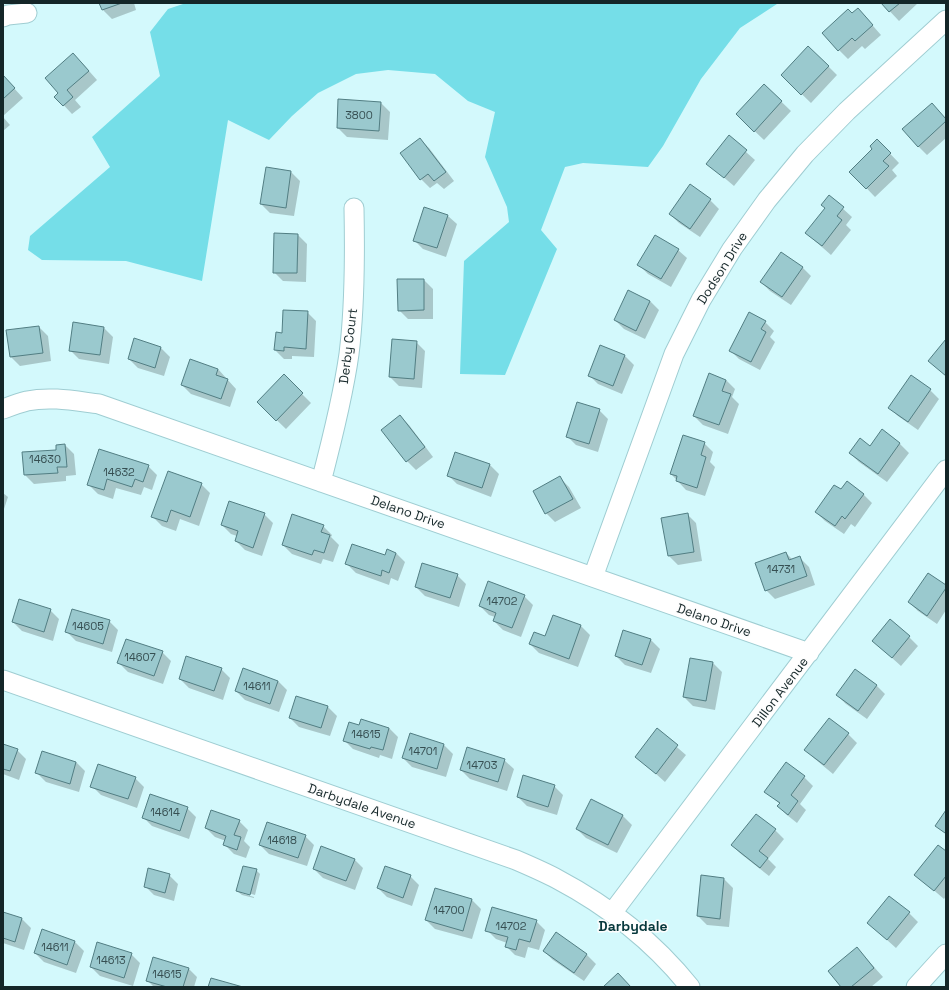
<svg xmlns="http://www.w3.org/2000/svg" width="949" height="990" font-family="'Space Grotesk',sans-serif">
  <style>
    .green { fill: #75dee8 }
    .shadow { fill: #0003 }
    .building { fill: #9ac9ce; stroke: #527e83 }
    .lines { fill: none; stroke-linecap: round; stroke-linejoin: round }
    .minor-casing { stroke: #9fcdd2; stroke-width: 21 }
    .minor { stroke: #fff; stroke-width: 19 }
    .labels { text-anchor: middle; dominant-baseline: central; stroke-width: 3; stroke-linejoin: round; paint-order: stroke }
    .number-label { font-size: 11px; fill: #364f52 }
    .street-label { font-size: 13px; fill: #142628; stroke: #fdfdfd }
    .neighbourhood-label { font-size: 14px; font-weight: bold; fill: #08393d; stroke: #fdfdfd }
  </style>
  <rect width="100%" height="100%" fill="#d3f9fc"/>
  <path class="green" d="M 186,3 L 777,3 L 777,4 L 740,28 L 701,79 L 663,146 L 648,167 L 583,163 L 565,167 L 541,230 L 557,249 L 505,375 L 460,374 L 464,261 L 509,222 L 507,207 L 485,157 L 495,112 L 468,101 L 435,74 L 388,70 L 356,74 L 318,93 L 292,116 L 269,140 L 228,120 L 202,281 L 126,261 L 42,260 L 28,250 L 30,236 L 110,167 L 92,137 L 160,76 L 150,32 L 168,9 Z"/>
  <path class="shadow" d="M 99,3 L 134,3 L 136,10 L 112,19 L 103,10 Z
    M 882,3 L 918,3 L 899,21 Z
    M 852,14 L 866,18 L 881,35 L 865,49 L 862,46 L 848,59 L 839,50 Z
    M 82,63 L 97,80 L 75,100 L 81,107 L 72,114 L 56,97 Z
    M 828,66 L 837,75 L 811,103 L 782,75 Z
    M 3,76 L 23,98 L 3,116 Z
    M 764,85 L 791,111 L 764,140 L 746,123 Z
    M 381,103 L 390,112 L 388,140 L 347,137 L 338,128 Z
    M 3,117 L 10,125 L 3,131 Z
    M 946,119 L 946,138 L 927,155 L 918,146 Z
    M 729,137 L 755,160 L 734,186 L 708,164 Z
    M 420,139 L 429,148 L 454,181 L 444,189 L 437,183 L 430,188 L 421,179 Z
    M 877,140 L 899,163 L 892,170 L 897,176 L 875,197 L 851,172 L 874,149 Z
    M 267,168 L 291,172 L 300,181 L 294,216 L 270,213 L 261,204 Z
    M 690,185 L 710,200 L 719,209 L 700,237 L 679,223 L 670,214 Z
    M 829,196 L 852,217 L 846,225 L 851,230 L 831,255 L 806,233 L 826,208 Z
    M 448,216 L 457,224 L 446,257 L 423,249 L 414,240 Z
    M 275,234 L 298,235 L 307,244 L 306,282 L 283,281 L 274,272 Z
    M 678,250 L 687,258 L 671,287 L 648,274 L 639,265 Z
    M 802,267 L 811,276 L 791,305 L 770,291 L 761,282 Z
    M 424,280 L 433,289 L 433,319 L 408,319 L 399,310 Z
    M 628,291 L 650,301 L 659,310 L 645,339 L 624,329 L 615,320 Z
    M 307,312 L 316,321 L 314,357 L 292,356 L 292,359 L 284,359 L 275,350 L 283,334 Z
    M 765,322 L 774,331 L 770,337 L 775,342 L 760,370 L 739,359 L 730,350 Z
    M 39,327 L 48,336 L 51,361 L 20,366 L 11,357 L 7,331 Z
    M 104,328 L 113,337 L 109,364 L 79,359 L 70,350 Z
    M 135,340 L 161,348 L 170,357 L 164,376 L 138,368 L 129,359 Z
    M 416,342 L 425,351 L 422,388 L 399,386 L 390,377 Z
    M 601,347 L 625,356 L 634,365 L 622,394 L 598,384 L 589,375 Z
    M 218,369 L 236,389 L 230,407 L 191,394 L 182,385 Z
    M 284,376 L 311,403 L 286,429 L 258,402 Z
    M 911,376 L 930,390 L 939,399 L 918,430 L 898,416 L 889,407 Z
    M 726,380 L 735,389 L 732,397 L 739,404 L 728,434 L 703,425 L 694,416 Z
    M 599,410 L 608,419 L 598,452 L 576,445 L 567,436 Z
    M 400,416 L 409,425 L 433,457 L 416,470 L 407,461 Z
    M 882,431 L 900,444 L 909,453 L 887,482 L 859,462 L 850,453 L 870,447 Z
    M 704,443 L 713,452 L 710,462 L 715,467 L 705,496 L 686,490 L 671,474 Z
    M 65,445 L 74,454 L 76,475 L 66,476 L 66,481 L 34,484 L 25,475 L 57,451 L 57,446 Z
    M 100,450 L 148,466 L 157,475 L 152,490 L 144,487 L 141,495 L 116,488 L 113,499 L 98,494 L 89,485 Z
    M 455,453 L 490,465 L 499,474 L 491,497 L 457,484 L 448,475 Z
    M 560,478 L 569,487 L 581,508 L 555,522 L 546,513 Z
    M 201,484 L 210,493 L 199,526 L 180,519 L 176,531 L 162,526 L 153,517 Z
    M 841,491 L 863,494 L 872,503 L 855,527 L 851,524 L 844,534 L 825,521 L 816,512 Z
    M 3,493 L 8,497 L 3,512 Z
    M 264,514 L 273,523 L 262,556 L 245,550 L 236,541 L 237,536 L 231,534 L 222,525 Z
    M 687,514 L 696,523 L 702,561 L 678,565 L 669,556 L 662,518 Z
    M 323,526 L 332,535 L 331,537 L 339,545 L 333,562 L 323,559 L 321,564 L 292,554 L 283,545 Z
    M 396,553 L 405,562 L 398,581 L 391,578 L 389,585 L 356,573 L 347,564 Z
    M 786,553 L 793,560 L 800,558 L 809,567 L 815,585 L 775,599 L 766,590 Z
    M 457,575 L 466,584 L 459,607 L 425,596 L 416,587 Z
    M 946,587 L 946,610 L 937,624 L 918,611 L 909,602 Z
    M 524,596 L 533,605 L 521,637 L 503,630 L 494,621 L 495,617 L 489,615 L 480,606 Z
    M 50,610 L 59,619 L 53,641 L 22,631 L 13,622 Z
    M 554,616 L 581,626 L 590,635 L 578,667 L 539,653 L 530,644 L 546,638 Z
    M 109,621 L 118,630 L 112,652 L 76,641 L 67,632 Z
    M 909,637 L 918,646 L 901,666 L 873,641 Z
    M 651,640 L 660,649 L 651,673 L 625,665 L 616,656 Z
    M 162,652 L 171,661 L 163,684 L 128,672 L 119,663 Z
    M 713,663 L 722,672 L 715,710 L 693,706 L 684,697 Z
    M 221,669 L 230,678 L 223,700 L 189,688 L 180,679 Z
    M 278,681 L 287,690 L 279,712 L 245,700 L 236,691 Z
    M 876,685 L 885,694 L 867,719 L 846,704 L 837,695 Z
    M 296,697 L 328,707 L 337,716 L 330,736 L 299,727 L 290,718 Z
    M 360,726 L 389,728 L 398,737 L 392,759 L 380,755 L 379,758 L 353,749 L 344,740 Z
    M 657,730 L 686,755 L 665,782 L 636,756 Z
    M 410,734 L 444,745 L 453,754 L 446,777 L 412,767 L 403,758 Z
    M 848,734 L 857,743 L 833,774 L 815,759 L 806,750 Z
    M 3,745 L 17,750 L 26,759 L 19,780 L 3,774 Z
    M 504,760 L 514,769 L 507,791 L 470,779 L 461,770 Z
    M 76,762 L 85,771 L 79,792 L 46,782 L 37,773 Z
    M 786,764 L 804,777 L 813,786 L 800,804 L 806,810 L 797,823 L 787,815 L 778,806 L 780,804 L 766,792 Z
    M 135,778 L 144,787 L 137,808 L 101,795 L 92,786 Z
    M 554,786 L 563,795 L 557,815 L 527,806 L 518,797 Z
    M 592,801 L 623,816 L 632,825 L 617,853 L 586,838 L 577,829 Z
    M 187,808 L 196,817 L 189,839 L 152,826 L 143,817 Z
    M 239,821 L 248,830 L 244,841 L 250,847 L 246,858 L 234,854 L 225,845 L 226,841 L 215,837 L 206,828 Z
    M 775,830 L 784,839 L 768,859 L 776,867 L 769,876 L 741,854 L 732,845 Z
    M 305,836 L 314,845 L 307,866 L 269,854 L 260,845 Z
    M 946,853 L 946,896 L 944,899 L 916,875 Z
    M 354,859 L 363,868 L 355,890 L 323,878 L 314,869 Z
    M 256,870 L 260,874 L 255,895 L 241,891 L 241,893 L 254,897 L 254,898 L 242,895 L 237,891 Z
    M 169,875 L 178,884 L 174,901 L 154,895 L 145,886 Z
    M 410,876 L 419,885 L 412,906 L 387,897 L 378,888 Z
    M 724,879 L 733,888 L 729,927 L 707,925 L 698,916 Z
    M 472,900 L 481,909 L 472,939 L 435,929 L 426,920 Z
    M 3,908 L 4,910 L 3,913 L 22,919 L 31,928 L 24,950 L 3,943 Z
    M 909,913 L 918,922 L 896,948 L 868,923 Z
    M 536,921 L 545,930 L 539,950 L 528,947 L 525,958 L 515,955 L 506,946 L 507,943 L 496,939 L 487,930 Z
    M 43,931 L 75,942 L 84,951 L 76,973 L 44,962 L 35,953 Z
    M 556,934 L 587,955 L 596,964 L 584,981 L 553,960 L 544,951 Z
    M 857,948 L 883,977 L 871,987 L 843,987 Z
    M 131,954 L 140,963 L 133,986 L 100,976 L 91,967 Z
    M 188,968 L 197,977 L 194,987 L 154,987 L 147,980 Z"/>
  <path class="building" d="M 99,3 L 122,3 L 102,10 Z
    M 881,3 L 900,3 L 889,12 Z
    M 858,8 L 873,25 L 855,41 L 852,38 L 838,51 L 822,33 L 848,9 L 852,13 Z
    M 808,46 L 829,66 L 801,95 L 781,75 Z
    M 73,53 L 89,71 L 67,90 L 73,97 L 63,106 L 54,97 L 58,93 L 45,78 Z
    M 3,75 L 15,88 L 3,99 Z
    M 764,84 L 782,101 L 754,132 L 736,114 Z
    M 338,99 L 381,102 L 379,131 L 337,128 Z
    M 932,103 L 946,119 L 946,121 L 918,147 L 902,129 Z
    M 729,135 L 747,150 L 724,178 L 706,164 Z
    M 420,138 L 446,172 L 434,181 L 428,174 L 420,180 L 400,153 Z
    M 877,139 L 891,153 L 883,161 L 889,166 L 866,189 L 849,172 L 872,149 L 870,146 Z
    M 266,167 L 291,171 L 286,208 L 260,204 Z
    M 690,184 L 711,199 L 690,229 L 669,214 Z
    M 829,195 L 844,207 L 837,216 L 842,220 L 822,246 L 805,233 L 825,208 L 821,205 Z
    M 424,207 L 448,215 L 437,248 L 413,241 Z
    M 274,233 L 298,234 L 297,273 L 273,273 Z
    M 655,235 L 679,249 L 661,279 L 637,265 Z
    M 781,252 L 803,267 L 782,297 L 760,282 Z
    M 397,279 L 424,279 L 424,310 L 398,311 Z
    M 628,290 L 650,301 L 636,331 L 614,320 Z
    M 283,310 L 308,311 L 306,349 L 284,347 L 284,351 L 274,350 L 276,332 L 282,333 Z
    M 749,312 L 766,321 L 761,329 L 766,332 L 751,362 L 729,351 Z
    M 73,322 L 104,327 L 100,355 L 69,351 Z
    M 39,326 L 43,353 L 10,357 L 6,330 Z
    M 134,338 L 161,347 L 155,368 L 128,359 Z
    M 392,339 L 417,341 L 414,379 L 389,377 Z
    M 946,339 L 946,376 L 928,361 Z
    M 600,345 L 625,355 L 613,386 L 588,376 Z
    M 190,359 L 218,369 L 216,375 L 228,379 L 221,399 L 181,385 Z
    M 709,373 L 726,380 L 722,391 L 731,394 L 719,425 L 693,416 Z
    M 284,374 L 303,393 L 276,421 L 257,402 Z
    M 911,375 L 931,389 L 908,422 L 888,408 Z
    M 577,402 L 600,409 L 589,444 L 566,437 Z
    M 400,415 L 425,447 L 406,462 L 381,430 Z
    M 882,429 L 900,443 L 878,474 L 849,453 L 860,438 L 870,446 Z
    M 683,435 L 705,442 L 701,455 L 706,457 L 697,488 L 676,481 L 677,476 L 670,474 Z
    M 65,444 L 67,467 L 57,467 L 58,473 L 24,475 L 22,452 L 56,450 L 56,445 Z
    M 99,449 L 149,465 L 143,482 L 135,479 L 132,487 L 107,479 L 104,490 L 87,485 Z
    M 455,452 L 490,464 L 482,488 L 447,476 Z
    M 168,471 L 202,483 L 190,517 L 171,510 L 167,522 L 151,517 Z
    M 560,476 L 573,499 L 545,514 L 533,491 Z
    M 847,481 L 864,494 L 845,519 L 842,516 L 835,526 L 815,512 L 834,485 L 841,489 Z
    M 229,501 L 265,513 L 253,548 L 235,541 L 238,531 L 221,525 Z
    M 688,513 L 694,552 L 668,556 L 661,518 Z
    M 292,514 L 324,525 L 321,532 L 330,535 L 324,553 L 314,550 L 312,555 L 282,545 Z
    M 352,544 L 385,555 L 387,549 L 396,553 L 389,573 L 382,570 L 381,576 L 345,564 Z
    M 786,552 L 789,560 L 800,556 L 807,576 L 765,591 L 755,563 Z
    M 422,563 L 458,574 L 450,598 L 415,587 Z
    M 928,573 L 946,585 L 946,588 L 927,616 L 908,602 Z
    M 488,581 L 525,595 L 512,628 L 493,621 L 496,613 L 479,606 Z
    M 19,599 L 51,609 L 44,632 L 12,622 Z
    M 72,609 L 110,620 L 103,644 L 65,632 Z
    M 553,615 L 581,625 L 569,659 L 529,644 L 534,632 L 545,636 Z
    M 890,619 L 910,636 L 892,658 L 872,641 Z
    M 623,630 L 651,639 L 642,665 L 615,656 Z
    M 126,639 L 163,651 L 154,676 L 117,663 Z
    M 186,656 L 222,668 L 214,691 L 179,679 Z
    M 690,658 L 713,662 L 706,701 L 683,697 Z
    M 243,668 L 278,681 L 270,704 L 235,691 Z
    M 855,669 L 877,685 L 858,711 L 836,695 Z
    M 296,696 L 328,706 L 321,728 L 289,718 Z
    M 829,718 L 849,733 L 824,765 L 804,750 Z
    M 361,719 L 389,728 L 383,750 L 371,747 L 370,749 L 343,741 L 349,722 L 359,725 Z
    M 657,728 L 678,745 L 656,774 L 635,757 Z
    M 410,733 L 444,744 L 437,769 L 402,758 Z
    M 3,744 L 18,749 L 10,771 L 3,769 Z
    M 467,747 L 505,759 L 498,782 L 460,770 Z
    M 42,751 L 76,762 L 70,784 L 35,773 Z
    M 786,762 L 805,776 L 791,795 L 798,801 L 788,815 L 777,806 L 780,803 L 764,792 Z
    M 98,764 L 136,777 L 128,799 L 90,787 Z
    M 523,775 L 555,785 L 548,807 L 517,797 Z
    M 150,794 L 188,807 L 180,831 L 142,818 Z
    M 591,799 L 623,815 L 608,845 L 576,829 Z
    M 211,810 L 240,820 L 234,835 L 241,837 L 237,850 L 223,845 L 226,836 L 205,828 Z
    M 946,810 L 946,832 L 945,833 L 935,826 Z
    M 756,814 L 776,829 L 759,851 L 768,858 L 760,868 L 731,845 Z
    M 267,822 L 306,835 L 298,858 L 259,845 Z
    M 938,845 L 946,851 L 946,876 L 934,891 L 914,875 Z
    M 321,846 L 355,859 L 346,881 L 313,869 Z
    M 243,866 L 257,869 L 250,895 L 236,891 Z
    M 385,866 L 411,875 L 403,898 L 377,888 Z
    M 148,868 L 170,874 L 165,893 L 144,887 Z
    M 701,875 L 724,878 L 720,919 L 697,916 Z
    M 435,888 L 472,899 L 463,931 L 425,920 Z
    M 889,896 L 910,912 L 887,940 L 867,923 Z
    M 492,907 L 537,920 L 530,942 L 519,939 L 516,950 L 505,947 L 508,937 L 485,931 Z
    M 3,912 L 22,918 L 15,942 L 3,938 Z
    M 42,929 L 75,941 L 67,965 L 34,953 Z
    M 556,932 L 587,954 L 574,973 L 543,951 Z
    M 97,942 L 132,953 L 124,978 L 90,967 Z
    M 857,947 L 874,968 L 851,987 L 841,987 L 828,971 Z
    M 153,957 L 189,968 L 183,987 L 167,987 L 146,981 Z
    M 618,973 L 631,987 L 603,987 Z
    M 211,978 L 243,987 L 208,987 Z"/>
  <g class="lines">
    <g class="minor-casing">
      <path id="minor" d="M 3,17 L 8,15 L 27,13
        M 3,409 C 11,406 19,403 27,401 C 51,396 75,401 99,404 L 809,653
        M 321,482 C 332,440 343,397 349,354 C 355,306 355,256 354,208
        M 593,577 L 674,354 L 701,300 L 732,249 L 767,200 L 805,154 L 847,111 L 946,20
        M 3,680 L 516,860 C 530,866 544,872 557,879 C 608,906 654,942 690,987
        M 612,913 L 946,470
        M 916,987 L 946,954"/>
    </g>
    <use href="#minor" class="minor"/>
  </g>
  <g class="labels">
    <g class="number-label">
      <text x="359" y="115">3800</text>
      <text x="45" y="459">14630</text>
      <text x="119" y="472">14632</text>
      <text x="781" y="569">14731</text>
      <text x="502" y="601">14702</text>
      <text x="88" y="626">14605</text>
      <text x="140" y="657">14607</text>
      <text x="257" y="686">14611</text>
      <text x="366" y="734">14615</text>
      <text x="423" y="751">14701</text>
      <text x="482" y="765">14703</text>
      <text x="165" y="812">14614</text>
      <text x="282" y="840">14618</text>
      <text x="449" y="910">14700</text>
      <text x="511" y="926">14702</text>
      <text x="55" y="947">14611</text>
      <text x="111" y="960">14613</text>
      <text x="167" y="974">14615</text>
    </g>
    <g class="street-label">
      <text transform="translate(722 268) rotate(-58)">Dodson Drive</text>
      <text transform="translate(348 346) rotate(-83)">Derby Court</text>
      <text transform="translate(408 512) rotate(19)">Delano Drive</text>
      <text transform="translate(714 620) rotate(19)">Delano Drive</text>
      <text transform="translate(780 692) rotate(-53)">Dillon Avenue</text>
      <text transform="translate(362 806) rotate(19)">Darbydale Avenue</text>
    </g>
    <g class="neighbourhood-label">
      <text x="633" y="926">Darbydale</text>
    </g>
  </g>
  <rect width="949" height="990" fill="none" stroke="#142628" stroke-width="8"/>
</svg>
